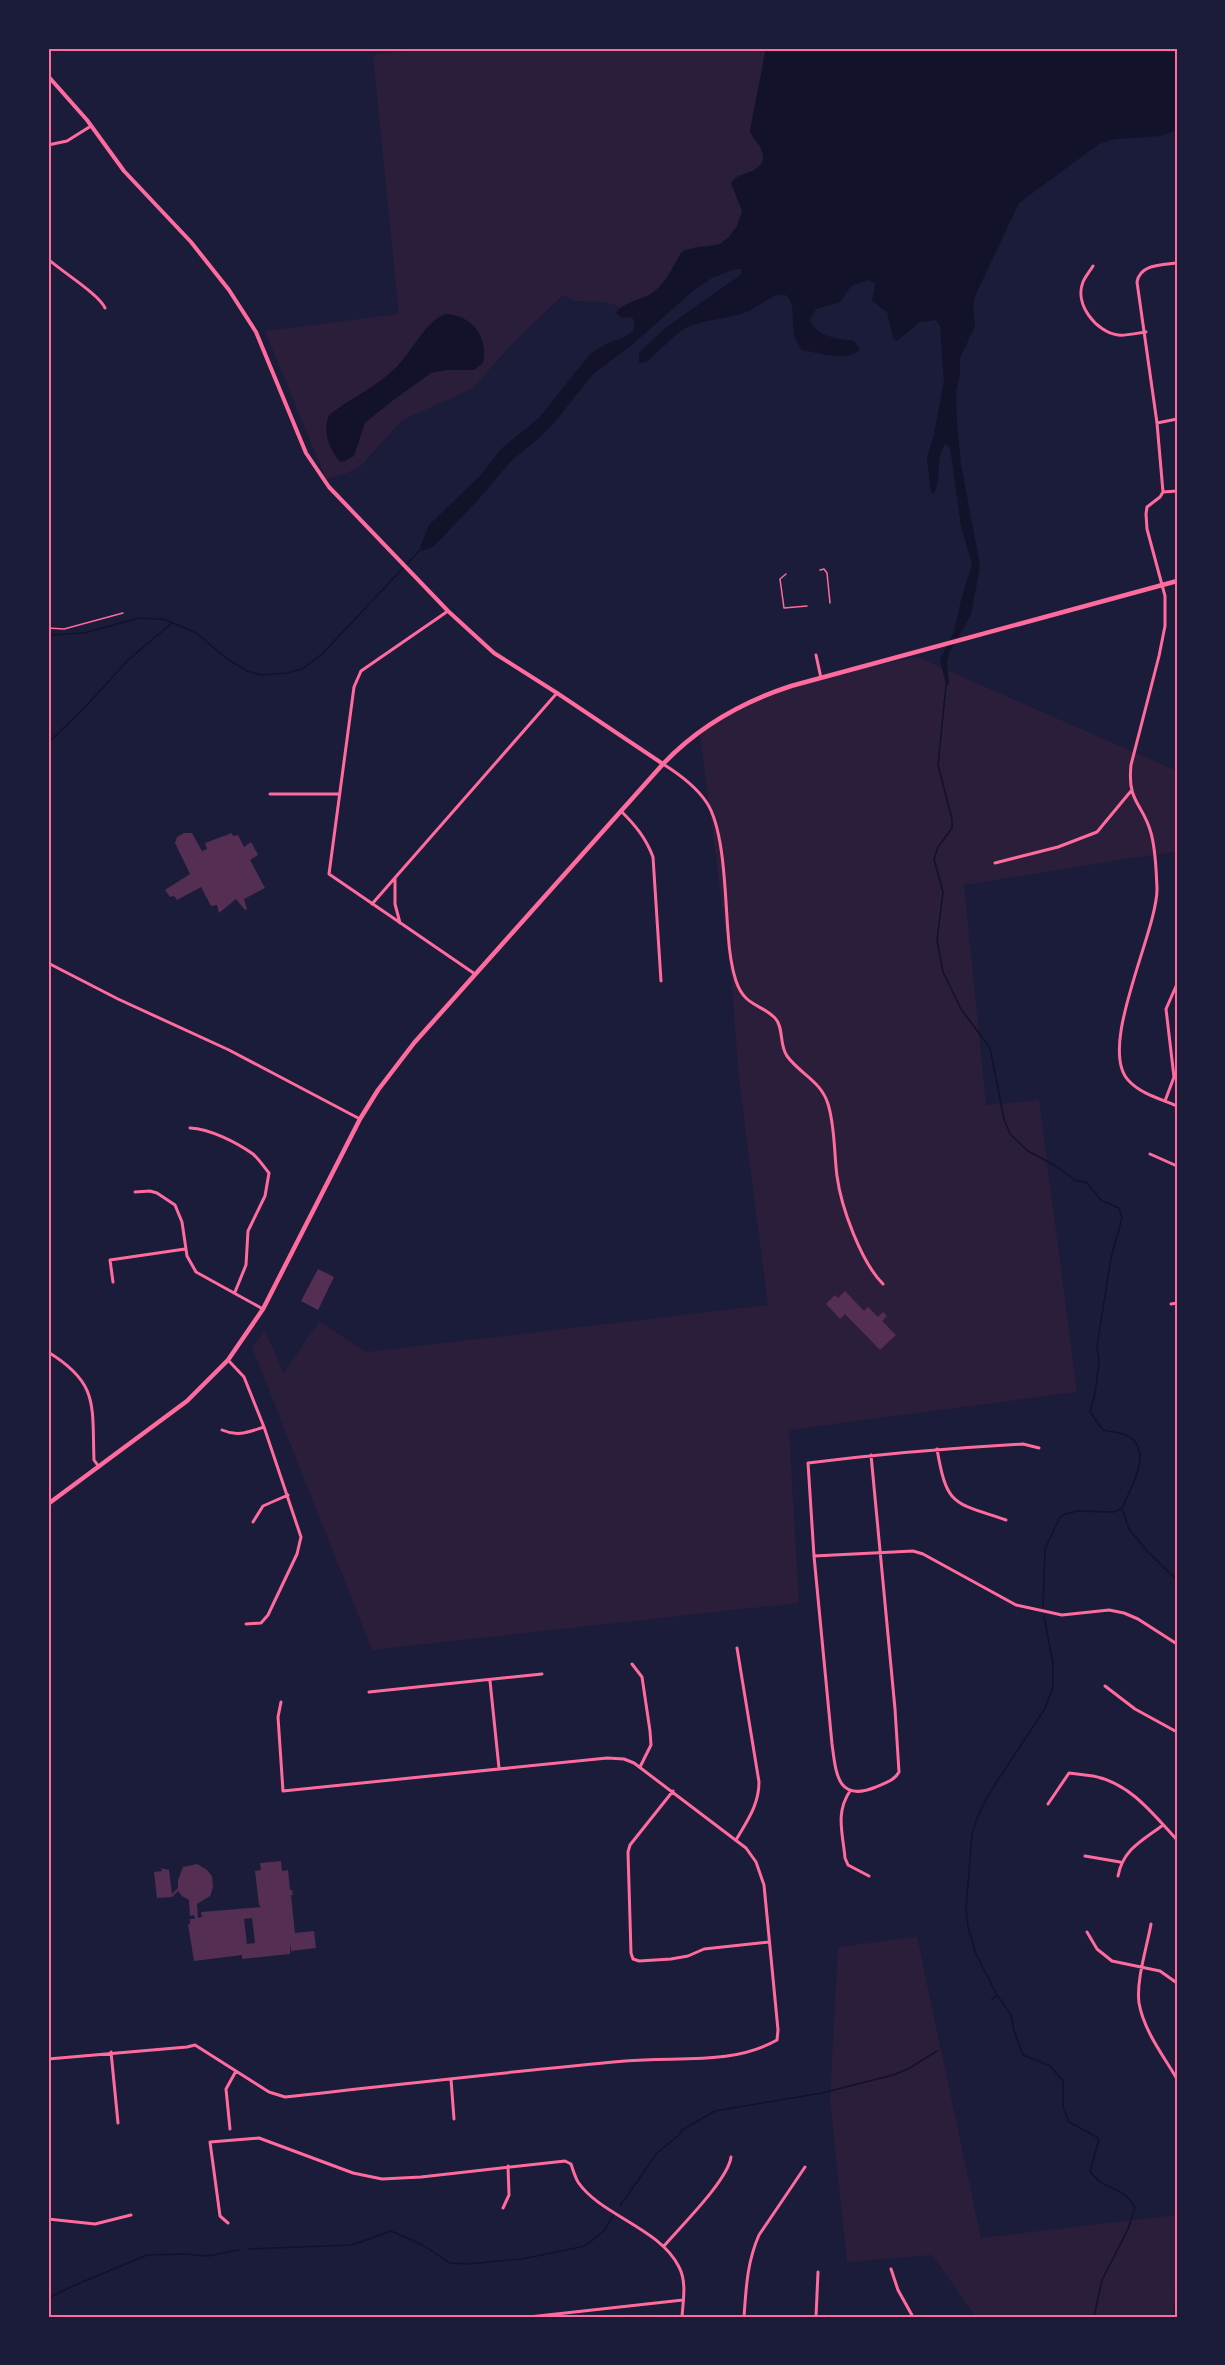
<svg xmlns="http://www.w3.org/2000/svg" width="1225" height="2365" font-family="'PT Sans Narrow',sans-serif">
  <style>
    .green { fill: #2a1e3b }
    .water { fill: #12122b }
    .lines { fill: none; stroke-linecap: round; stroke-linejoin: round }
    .stream { stroke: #12122b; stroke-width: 1.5 }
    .building { fill: #542f53; fill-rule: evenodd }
    .path { stroke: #ff6b9d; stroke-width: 1.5 }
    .service { stroke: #ff6b9d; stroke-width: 1.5 }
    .minor { stroke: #ff6b9d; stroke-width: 3 }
    .tertiary { stroke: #ff6b9d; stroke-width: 4 }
    .secondary { stroke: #ff6b9d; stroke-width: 4.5 }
    .neatline { fill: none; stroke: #ff6b9d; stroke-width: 2 }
  </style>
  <rect width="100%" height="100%" fill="#1b1b3a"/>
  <path class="green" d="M 429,48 L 766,48 L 750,131 C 753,139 761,144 763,152 C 766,169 748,174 735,176 L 742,211 L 737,226 L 729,237 L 720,244 L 708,247 L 697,246 L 681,253 L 663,285 L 651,294 L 621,307 L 604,302 L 574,301 L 563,295 L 512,344 L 472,389 L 402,420 L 362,465 L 347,473 L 326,479 L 265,331 L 399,314 L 373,55 Z
    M 917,657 L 1177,771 L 1177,851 L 964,885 L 986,1105 L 1039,1100 L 1077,1392 L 789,1430 L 799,1603 L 372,1650 L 252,1347 L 265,1331 L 284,1373 L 319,1321 L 366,1352 L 768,1305 L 739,1079 L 731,974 L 700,735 L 740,705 L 835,673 Z
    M 917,1937 L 981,2238 L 1176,2215 L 1177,2256 L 1173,2317 L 976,2317 L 932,2255 L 847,2262 L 830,2099 L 838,1947 Z"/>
  <path class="water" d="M 766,48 L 1177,48 L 1177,130 L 1160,136 L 1115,139 L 1099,144 L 1019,203 L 975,296 L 973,308 L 975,326 L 960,358 L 960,374 L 956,392 L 957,424 L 961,464 L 980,566 L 971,615 L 949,653 L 947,662 L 949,684 L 946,685 L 940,659 L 954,632 L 961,600 L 972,564 L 961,526 L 950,447 L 945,444 C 935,458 942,478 934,494 L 931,492 L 927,458 L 934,435 L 944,381 L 940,326 L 936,320 L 920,322 L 897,341 L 893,339 L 887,312 L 872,301 L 875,284 L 869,280 L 851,286 L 840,302 L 816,309 L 810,320 C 816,337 838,339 854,341 L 859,348 L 858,352 C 843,361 819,353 802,350 C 800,346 797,342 795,338 C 791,327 796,307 788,297 C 779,288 759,306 751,310 C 730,320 704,318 684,329 C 670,338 659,352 646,362 L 639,363 L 639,353 L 665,328 L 742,274 L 741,269 L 735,269 L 712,278 L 694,290 L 633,344 L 593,374 L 554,423 L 538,439 L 511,461 L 478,500 L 434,546 L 422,551 L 421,545 L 429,525 L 481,475 L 501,449 L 539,418 L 590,354 L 608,343 L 625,337 L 633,331 L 635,323 L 632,317 L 622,318 L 616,313 C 624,302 637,301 649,295 C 665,286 672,268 681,253 L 685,250 L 720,244 L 729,237 L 737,226 L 742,211 L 731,183 C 739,171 769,173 762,152 C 760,143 752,139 750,131 Z
    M 446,314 C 472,315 489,338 483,363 L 474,370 L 446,370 L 431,373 L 392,401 L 365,423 L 354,456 L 343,462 L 339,461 C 329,447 322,432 329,415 C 352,397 381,385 401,362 C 414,347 427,320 446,314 Z"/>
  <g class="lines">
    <path class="stream" d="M 48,635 L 84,633 L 139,618 L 163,619 L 195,632 L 226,658 L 247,671 L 262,675 L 287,673 L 302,669 L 322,654 L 421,549
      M 946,685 L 938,765 L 952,819 L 952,828 L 938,847 L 934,859 L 943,892 L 937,940 L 943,972 L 961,1009 L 990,1048 L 1004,1119 L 1010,1134 L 1028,1151 L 1056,1166 L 1076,1181 L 1086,1182 L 1101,1200 L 1119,1208 L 1122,1218 L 1111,1258 L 1097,1346 L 1099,1362 L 1095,1394 L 1090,1412 L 1103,1430 C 1110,1432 1119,1432 1126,1435 C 1155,1449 1131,1488 1122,1508 L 1113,1512 L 1077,1511 L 1066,1514 L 1060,1517 L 1045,1549 L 1043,1607
      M 48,743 L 85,707 L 129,659 L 172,623
      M 1122,1509 L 1129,1529 L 1147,1551 L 1177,1580
      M 1044,1616 L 1053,1663 L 1053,1688 L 1044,1710 L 992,1789 L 979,1813 L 972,1834 L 966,1909 L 968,1927 L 976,1954 L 997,1995 L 1011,2015 L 1014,2031 L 1023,2055 L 1050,2066 L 1063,2081 L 1063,2107 L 1069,2122 L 1097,2137 L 1099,2140 L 1090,2171 C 1101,2190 1127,2187 1135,2208 L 1128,2229 L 1102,2280 L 1094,2317
      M 991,2000 L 996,1996
      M 620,2206 L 657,2153 L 679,2135 L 682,2130 L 715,2111 L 822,2093 L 893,2075 L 908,2069 L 937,2051
      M 248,2249 L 352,2245 L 391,2231 L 423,2245 L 450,2263 L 468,2264 L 522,2259 L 585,2246 L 604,2231 L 614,2214
      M 48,2298 L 73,2286 L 147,2255 L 185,2254 L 208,2256 L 239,2250"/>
  </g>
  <path class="building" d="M 184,833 L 192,833 L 202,851 L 207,849 L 205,843 L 232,833 L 233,836 L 238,835 L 244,847 L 251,842 L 258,855 L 250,860 L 265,888 L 244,899 L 247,909 L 245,910 L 236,899 L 219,913 L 217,905 L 211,906 L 201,887 L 177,900 L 174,896 L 170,897 L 165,890 L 190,874 L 175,843 L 177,837 Z
    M 318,1269 L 334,1277 L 318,1310 L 301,1301 Z
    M 845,1291 L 864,1311 L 868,1307 L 878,1317 L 883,1312 L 887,1316 L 882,1321 L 896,1335 L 880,1350 L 845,1314 L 840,1319 L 826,1304 L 835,1295 L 838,1298 Z
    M 281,1861 L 282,1871 L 288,1870 L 290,1890 L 292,1890 L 293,1895 L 291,1895 L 295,1933 L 314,1931 L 316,1948 L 291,1951 L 290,1943 L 290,1954 L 242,1959 L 242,1955 L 194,1961 L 188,1924 L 190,1924 L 190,1919 L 195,1919 L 194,1915 L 190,1916 L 189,1900 L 182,1896 L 178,1891 L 172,1897 L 157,1898 L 154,1872 L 162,1871 L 161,1868 L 169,1870 L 172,1894 L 178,1888 L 178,1880 L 183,1867 L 197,1864 L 207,1870 L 212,1876 L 213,1887 L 210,1896 L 197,1904 L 198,1918 L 202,1917 L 201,1912 L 261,1907 L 259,1905 L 255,1871 L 261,1870 L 260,1863 ZM 252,1918 L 255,1943 L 247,1944 L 244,1919 Z"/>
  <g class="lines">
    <path class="path" d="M 48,628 L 64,629 L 123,613"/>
    <path class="service" d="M 820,570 L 824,569 L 827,573 L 830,603
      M 786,574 L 780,579 L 784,608 L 807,606"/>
    <path class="minor" d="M 48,145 L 67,141 L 91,126
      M 48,259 C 61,271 100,295 105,308
      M 1177,263 C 1162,265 1140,264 1137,282 L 1157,423 L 1163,492 L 1160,497 L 1147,507 L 1146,514 L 1147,529 L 1165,596 L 1165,626 L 1159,656 L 1131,765 C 1127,803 1143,803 1151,833 C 1156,851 1156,870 1157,888 C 1158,931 1096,1048 1129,1081 C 1141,1094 1161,1099 1177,1106
      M 1093,266 C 1090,271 1085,277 1083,282 C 1074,304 1096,332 1118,335 C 1126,336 1137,333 1146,332
      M 1157,423 L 1177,419
      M 1163,492 L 1177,491
      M 448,611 L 361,671 L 354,687 L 329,874 L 475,974
      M 816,655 L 821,678
      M 663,764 C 679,774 696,786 707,803 C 725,831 725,898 728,932 C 729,948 731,966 736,981 C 745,1007 760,1003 775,1018 C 784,1027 779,1045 787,1056 C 800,1074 821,1081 828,1104 C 835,1126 834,1153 837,1176 C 841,1207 861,1262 883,1284
      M 270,794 L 338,794
      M 621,811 C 635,825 646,838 653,857 L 661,981
      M 995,863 L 1058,847 L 1097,832 L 1131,791
      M 395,879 L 395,904 L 400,923
      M 372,904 L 557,693
      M 48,963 L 118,999 L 229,1050 L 360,1119
      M 1165,1101 L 1174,1077 L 1166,1009 L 1177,984
      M 190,1128 C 210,1129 236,1142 253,1154 C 259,1159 264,1167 269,1173 L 265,1196 L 248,1231 L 246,1265 L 235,1292
      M 1150,1154 L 1177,1166
      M 135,1192 L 150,1191 L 157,1193 L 175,1205 L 182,1222 L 187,1256 L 196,1272 L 263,1309
      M 113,1282 L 110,1260 L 185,1249
      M 1171,1304 L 1177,1303
      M 48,1352 C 99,1383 92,1405 94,1460 L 99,1467
      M 228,1360 L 244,1377 L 264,1427 L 301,1537 L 297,1554 L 268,1615 L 261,1623 L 246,1624
      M 222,1430 C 238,1437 248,1432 264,1427
      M 937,1449 C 947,1507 953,1502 1006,1520
      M 871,1455 L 895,1709 L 899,1772 C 894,1781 885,1783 876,1787 C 837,1803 836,1773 832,1744 L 814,1556 L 808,1463 C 880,1454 951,1448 1023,1444 L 1039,1448
      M 253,1522 L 263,1506 L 288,1495
      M 814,1556 L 913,1551 L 923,1554 L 1016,1605 L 1062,1615 L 1109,1610 L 1124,1613 L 1138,1619 L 1177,1644
      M 632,1664 L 642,1677 L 650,1731 L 651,1745 L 640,1767
      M 490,1681 L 499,1768
      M 1105,1686 L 1135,1709 L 1177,1732
      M 369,1692 L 542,1674
      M 673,1791 L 630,1845 L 628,1852 L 631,1953 L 633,1959 L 639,1961 L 671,1959 L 688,1956 L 704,1949 L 769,1942
      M 850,1791 C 835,1813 843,1834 845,1858 L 848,1865 L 869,1876
      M 1048,1804 L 1069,1773 C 1077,1774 1085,1775 1093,1776 C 1130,1783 1153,1814 1177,1840
      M 736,1840 C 747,1821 759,1805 759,1782 L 737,1648
      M 1085,1856 L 1120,1862
      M 1118,1876 C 1123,1849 1143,1840 1163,1825
      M 1151,1924 C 1147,1947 1136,1980 1139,2003 C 1144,2031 1163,2055 1177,2079
      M 1087,1932 L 1097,1949 L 1112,1961 L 1160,1971 L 1177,1983
      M 111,2052 L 118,2123
      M 48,2059 L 187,2047 L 195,2045 L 269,2092 L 285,2097 C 398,2085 512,2071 625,2061 C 676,2056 731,2066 777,2040 L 778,2030 L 764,1885 L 756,1862 L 746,1848 L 634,1763 L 624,1759 L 607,1758 L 283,1791 L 278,1717 L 281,1702
      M 451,2079 L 454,2119
      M 230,2129 L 226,2089 L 236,2071
      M 503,2208 L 509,2195 L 508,2166
      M 48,2219 L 95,2224 L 131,2215
      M 228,2223 L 220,2216 L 210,2142 L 259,2138 L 353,2173 L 382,2179 L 421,2177 L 565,2161 L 571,2164 C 573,2170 575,2177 578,2182 C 600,2215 660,2228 679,2267 C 687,2282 683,2301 682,2317
      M 664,2246 C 681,2226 728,2180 731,2157
      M 891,2269 L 898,2290 L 913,2317
      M 529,2317 L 683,2300
      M 744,2317 C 746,2289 747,2262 759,2235 L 805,2167
      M 816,2317 L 818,2272"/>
    <path class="tertiary" d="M 48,76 L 87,120 L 124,171 L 191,242 L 229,290 L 256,332 L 306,453 L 329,487 L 448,611 L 494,653 L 557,693 L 663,764"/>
    <path class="secondary" d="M 48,1504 L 187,1401 L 228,1360 L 263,1309 L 360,1119 L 378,1090 L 414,1043 L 663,764 C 699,726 742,702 791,686 L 1177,581"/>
  </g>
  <rect width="1225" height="2365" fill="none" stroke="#1b1b3a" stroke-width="99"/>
  <rect x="50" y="50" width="1126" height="2266" class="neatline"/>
</svg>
